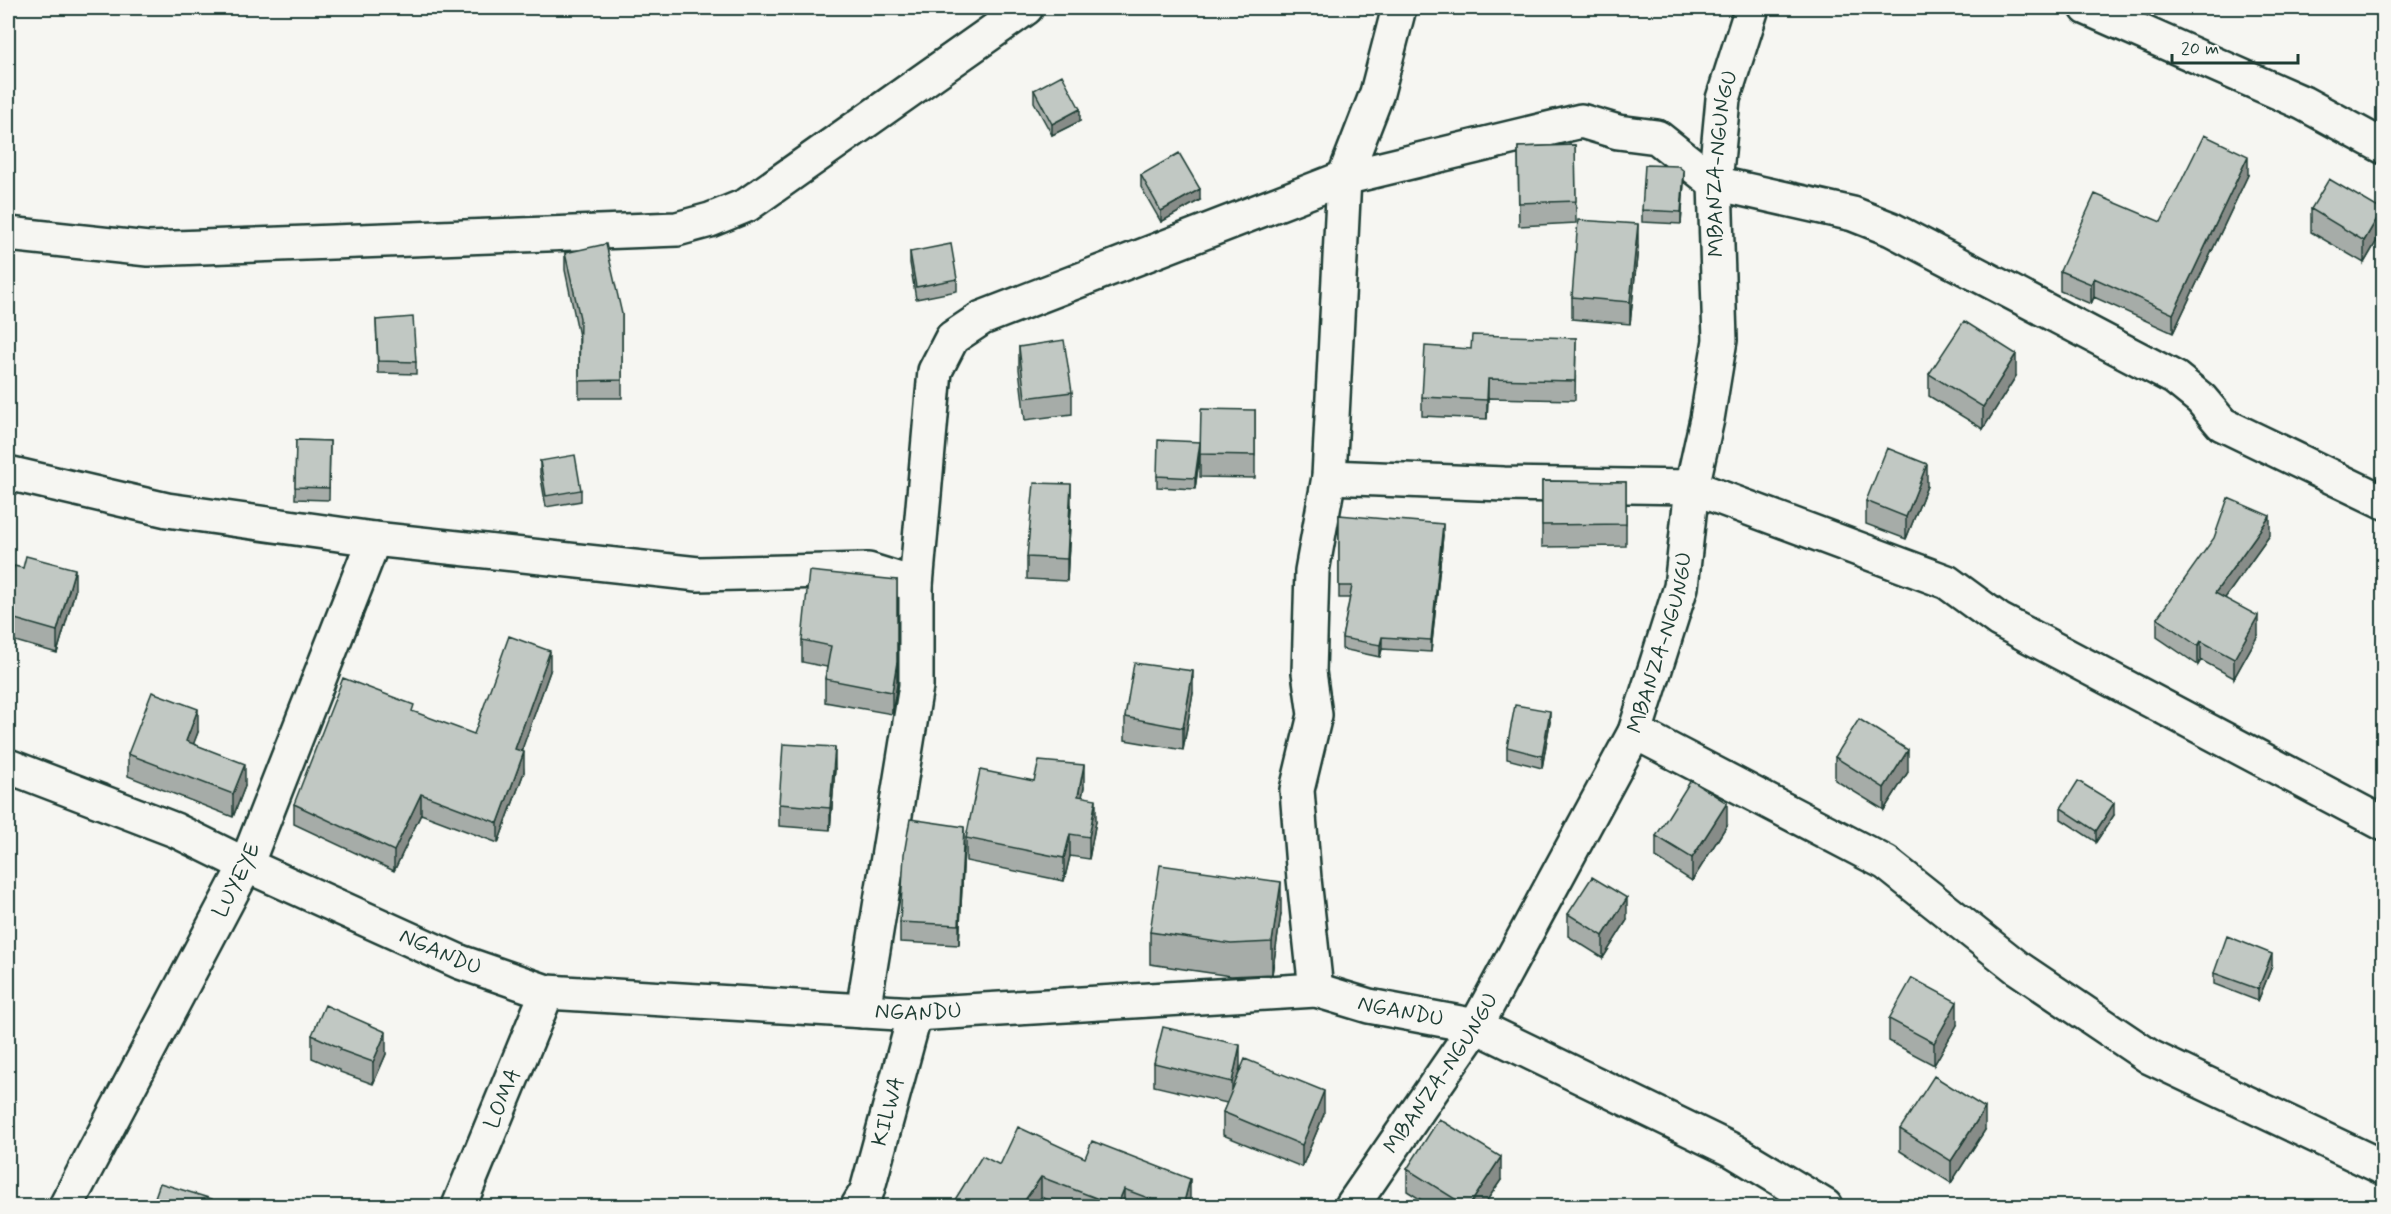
<svg xmlns="http://www.w3.org/2000/svg" width="2391" height="1214" font-family="Mynerve,sans-serif">
  <style>
    .lines { fill: none; stroke-linecap: round; stroke-linejoin: round }
    .street-casing { stroke: #1f3d34; stroke-width: 38 }
    .street { stroke: #f6f6f2; stroke-width: 33 }
    .wall { fill: #a6aca8; stroke: #1f3d34; stroke-width: 1.5 }
    .shaded-wall { fill: #878c88; stroke: #1f3d34; stroke-width: 1.5 }
    .building { fill: #c1c8c3; stroke: #1f3d34; stroke-width: 1.5 }
    .labels { text-anchor: middle; dominant-baseline: central; stroke-width: 5; stroke-linejoin: round; paint-order: stroke }
    .street-label { font-size: 22px; fill: #1f3d34; stroke: #f6f6f2 }
  </style>
  <rect width="100%" height="100%" fill="#f6f6f2"/>
  <filter id="ink" filterUnits="userSpaceOnUse"><feTurbulence type="fractalNoise" baseFrequency=".0167" numOctaves="2"/><feDisplacementMap in="SourceGraphic" scale="12" xChannelSelector="R" yChannelSelector="G"/><feConvolveMatrix kernelMatrix="1 2 1 2 8 2 1 2 1" color-interpolation-filters="sRGB"/></filter>
  <g filter="url(#ink)">
    <g class="lines">
      <g class="street-casing">
        <g id="street">
          <path d="M 2087,8 L 2303,103 L 2384,147"/>
          <path d="M 8,234 L 148,249 L 677,229 L 710,220 L 747,205 L 1026,8"/>
          <path d="M 8,473 L 167,510 L 374,539 L 698,574 L 868,570 L 916,585 L 916,686 L 863,1011"/>
          <path d="M 1329,477 L 1504,484 L 1692,487 L 1947,582 L 1999,620 L 2384,824"/>
          <path d="M 916,585 L 935,371 L 952,338 L 982,318 L 1344,178 L 1581,121 L 1618,132 L 1657,137 L 1715,183 L 1853,214 L 1891,229 L 2175,378 L 2201,399 L 2222,424 L 2384,502"/>
          <path d="M 1635,732 L 1886,863 L 2018,968 L 2150,1057 L 2384,1168"/>
          <path id="s1" d="M 8,766 L 175,830 L 246,865 L 460,962 L 547,992 L 915,1014 L 1316,990 L 1369,1006 L 1476,1026 L 1734,1151 L 1825,1206"/>
          <path d="M 1316,990 L 1304,879 L 1297,790 L 1315,715 L 1309,672 L 1312,571 L 1329,477 L 1344,178 L 1377,93 L 1399,8"/>
          <path id="s2" d="M 66,1206 L 246,865 L 374,539"/>
          <path id="s3" d="M 459,1206 L 547,992"/>
          <path id="s4" d="M 858,1206 L 867,1191 L 915,1014"/>
          <path id="s5" d="M 1352,1206 L 1476,1026 L 1635,732 L 1681,587 L 1692,487 L 1707,419 L 1720,340 L 1715,183 L 1723,99 L 1752,8"/>
        </g>
      </g>
      <use href="#street" class="street"/>
    </g>
    <path class="wall" d="M 1034,90 L 1080,121 L 1052,135 L 1034,102 Z
      M 1575,145 L 1576,223 L 1519,226 L 1518,147 Z
      M 1141,175 L 1200,200 L 1161,222 L 1141,187 Z
      M 2248,175 L 2173,333 L 2094,297 L 2091,304 L 2060,291 L 2060,271 L 2161,222 Z
      M 1684,182 L 1681,224 L 1642,222 L 1642,210 Z
      M 2311,209 L 2382,232 L 2364,263 L 2311,232 Z
      M 1638,247 L 1630,324 L 1572,319 L 1572,297 Z
      M 910,252 L 957,279 L 957,291 L 916,299 L 910,263 Z
      M 565,253 L 622,314 L 622,398 L 579,398 L 579,336 L 565,270 Z
      M 376,320 L 416,362 L 416,374 L 378,373 Z
      M 1576,338 L 1575,400 L 1488,398 L 1487,419 L 1422,416 L 1422,397 L 1471,349 Z
      M 1019,347 L 1072,392 L 1072,414 L 1025,420 L 1019,369 Z
      M 1929,374 L 2016,376 L 1983,429 L 1929,396 Z
      M 1255,410 L 1255,478 L 1200,477 L 1200,454 L 1195,489 L 1157,487 L 1157,476 L 1200,442 Z
      M 296,440 L 330,441 L 329,500 L 295,499 Z
      M 540,461 L 581,490 L 581,501 L 546,507 L 540,473 Z
      M 1542,481 L 1626,482 L 1626,546 L 1542,547 Z
      M 1927,486 L 1906,539 L 1866,524 L 1866,501 Z
      M 1071,506 L 1067,581 L 1027,579 L 1027,557 Z
      M 1339,515 L 1443,535 L 1431,652 L 1382,649 L 1380,657 L 1342,649 L 1342,638 L 1350,598 L 1339,598 Z
      M 2270,535 L 2225,598 L 2258,635 L 2234,678 L 2201,660 L 2198,665 L 2157,637 L 2157,618 Z
      M 23,568 L 75,591 L 57,653 L 8,639 L 8,590 Z
      M 897,580 L 897,684 L 892,714 L 825,702 L 825,679 L 827,667 L 802,662 L 802,640 Z
      M 550,671 L 521,751 L 524,772 L 498,843 L 421,814 L 394,871 L 294,824 L 294,804 L 474,734 Z
      M 1193,693 L 1183,750 L 1125,740 L 1125,717 Z
      M 1550,722 L 1542,768 L 1507,759 L 1507,747 Z
      M 198,732 L 193,744 L 245,786 L 233,817 L 128,776 L 128,754 Z
      M 1835,757 L 1908,772 L 1884,810 L 1835,780 Z
      M 835,769 L 830,830 L 779,826 L 779,804 Z
      M 1034,781 L 1084,787 L 1082,796 L 1096,821 L 1089,859 L 1070,856 L 1064,881 L 966,861 L 966,838 Z
      M 2061,808 L 2114,815 L 2096,842 L 2061,819 Z
      M 1727,825 L 1692,881 L 1656,858 L 1656,836 Z
      M 964,847 L 959,945 L 900,942 L 900,922 Z
      M 1281,914 L 1272,974 L 1231,976 L 1150,964 L 1150,932 Z
      M 1568,914 L 1627,920 L 1603,958 L 1568,936 Z
      M 2272,966 L 2258,1001 L 2214,984 L 2214,973 Z
      M 1889,1019 L 1957,1025 L 1934,1065 L 1889,1041 Z
      M 312,1035 L 386,1054 L 373,1084 L 340,1072 L 340,1070 L 312,1058 Z
      M 1154,1063 L 1240,1067 L 1239,1072 L 1324,1114 L 1302,1167 L 1223,1135 L 1223,1112 L 1227,1103 L 1154,1086 Z
      M 1900,1129 L 1985,1130 L 1951,1183 L 1900,1151 Z
      M 1085,1158 L 1190,1200 L 1188,1206 L 1064,1206 L 1041,1197 L 1000,1165 Z
      M 1407,1169 L 1501,1180 L 1483,1206 L 1431,1206 L 1407,1191 Z"/>
    <path class="shaded-wall" d="M 1080,109 L 1080,121 L 1052,135 L 1052,124 Z
      M 2248,156 L 2248,175 L 2173,333 L 2173,314 Z
      M 1684,171 L 1684,182 L 1681,224 L 1681,212 Z
      M 1200,189 L 1200,200 L 1161,222 L 1161,211 Z
      M 2382,210 L 2382,232 L 2364,263 L 2364,241 Z
      M 1638,224 L 1638,247 L 1630,324 L 1630,302 Z
      M 2094,278 L 2094,297 L 2091,304 L 2091,284 Z
      M 2016,354 L 2016,376 L 1983,429 L 1983,407 Z
      M 1488,379 L 1488,398 L 1487,419 L 1487,400 Z
      M 1200,442 L 1200,453 L 1195,489 L 1195,478 Z
      M 1927,464 L 1927,486 L 1906,539 L 1906,517 Z
      M 1071,484 L 1071,506 L 1067,581 L 1067,559 Z
      M 2270,516 L 2270,535 L 2215,612 L 2215,593 Z
      M 1443,524 L 1443,535 L 1431,652 L 1431,640 Z
      M 75,569 L 75,591 L 57,653 L 57,631 Z
      M 2258,616 L 2258,635 L 2234,678 L 2234,659 Z
      M 1382,637 L 1382,649 L 1380,657 L 1380,645 Z
      M 2201,641 L 2201,660 L 2198,665 L 2198,646 Z
      M 550,651 L 550,671 L 515,769 L 515,749 Z
      M 897,662 L 897,684 L 892,714 L 892,692 Z
      M 1193,671 L 1193,693 L 1183,750 L 1183,728 Z
      M 198,709 L 198,732 L 186,764 L 186,741 Z
      M 1550,711 L 1550,722 L 1542,768 L 1542,756 Z
      M 835,747 L 835,769 L 830,830 L 830,808 Z
      M 1908,750 L 1908,772 L 1884,810 L 1884,788 Z
      M 524,752 L 524,772 L 498,843 L 498,823 Z
      M 245,764 L 245,786 L 233,817 L 233,794 Z
      M 1084,765 L 1084,787 L 1078,818 L 1078,796 Z
      M 421,794 L 421,814 L 394,871 L 394,851 Z
      M 1096,799 L 1096,821 L 1089,859 L 1089,837 Z
      M 1727,803 L 1727,825 L 1692,881 L 1692,858 Z
      M 2114,803 L 2114,815 L 2096,842 L 2096,831 Z
      M 964,827 L 964,847 L 959,945 L 959,925 Z
      M 1070,834 L 1070,856 L 1064,881 L 1064,858 Z
      M 1281,882 L 1281,914 L 1272,974 L 1272,942 Z
      M 1627,898 L 1627,920 L 1603,958 L 1603,936 Z
      M 2272,954 L 2272,966 L 2258,1001 L 2258,989 Z
      M 1957,1002 L 1957,1025 L 1934,1065 L 1934,1043 Z
      M 386,1032 L 386,1054 L 373,1084 L 373,1062 Z
      M 1240,1045 L 1240,1067 L 1232,1104 L 1232,1082 Z
      M 1324,1091 L 1324,1114 L 1302,1167 L 1302,1145 Z
      M 1985,1108 L 1985,1130 L 1951,1183 L 1951,1161 Z
      M 1501,1157 L 1501,1180 L 1483,1206 L 1469,1206 Z
      M 1041,1177 L 1041,1197 L 1035,1206 L 1021,1206 Z
      M 1190,1179 L 1190,1200 L 1188,1206 L 1183,1206 Z
      M 1124,1189 L 1124,1206 L 1117,1206 Z"/>
    <path class="building" d="M 1062,75 L 1080,109 L 1052,124 L 1034,90 Z
      M 2204,135 L 2248,156 L 2173,314 L 2094,278 L 2091,284 L 2060,271 L 2095,194 L 2161,222 Z
      M 1575,145 L 1576,201 L 1519,203 L 1518,147 Z
      M 1179,153 L 1200,189 L 1161,211 L 1141,175 Z
      M 1645,165 L 1678,166 L 1684,171 L 1681,212 L 1642,210 Z
      M 2329,179 L 2382,210 L 2364,241 L 2311,209 Z
      M 1578,220 L 1638,224 L 1630,302 L 1572,297 Z
      M 606,244 L 622,314 L 622,380 L 579,381 L 580,318 L 565,253 Z
      M 951,244 L 957,279 L 916,287 L 910,252 Z
      M 413,317 L 416,362 L 378,361 L 376,320 Z
      M 1964,321 L 2016,354 L 1983,407 L 1929,374 Z
      M 1472,335 L 1576,338 L 1575,381 L 1488,379 L 1487,400 L 1422,397 L 1425,346 L 1471,349 Z
      M 1064,340 L 1072,392 L 1025,398 L 1019,347 Z
      M 1201,409 L 1255,410 L 1255,455 L 1200,454 Z
      M 296,440 L 330,441 L 329,488 L 295,487 Z
      M 1158,440 L 1200,442 L 1195,478 L 1157,476 Z
      M 1887,448 L 1927,464 L 1906,517 L 1866,501 Z
      M 575,455 L 581,490 L 546,496 L 540,461 Z
      M 1542,481 L 1626,482 L 1626,524 L 1542,525 Z
      M 1034,483 L 1071,484 L 1067,559 L 1027,557 Z
      M 2228,498 L 2270,516 L 2215,593 L 2258,616 L 2234,659 L 2201,641 L 2198,646 L 2157,618 L 2214,538 Z
      M 1339,515 L 1443,524 L 1431,640 L 1382,637 L 1380,645 L 1342,638 L 1352,586 L 1339,586 Z
      M 26,556 L 75,569 L 57,631 L 8,617 L 8,590 L 14,566 L 23,568 Z
      M 809,571 L 897,580 L 897,662 L 892,692 L 825,679 L 831,646 L 802,640 Z
      M 509,636 L 550,651 L 515,749 L 524,752 L 498,823 L 421,794 L 394,851 L 294,804 L 343,678 L 414,705 L 412,711 L 474,734 Z
      M 1134,663 L 1193,671 L 1183,728 L 1125,717 Z
      M 152,692 L 198,709 L 186,741 L 245,764 L 233,794 L 128,754 Z
      M 1515,705 L 1550,711 L 1542,756 L 1507,747 Z
      M 1859,719 L 1908,750 L 1884,788 L 1835,757 Z
      M 783,744 L 835,747 L 830,808 L 779,804 Z
      M 1039,761 L 1084,765 L 1078,796 L 1096,799 L 1089,837 L 1070,834 L 1064,858 L 966,838 L 980,770 L 1034,781 Z
      M 1691,780 L 1727,803 L 1692,858 L 1656,836 Z
      M 2078,781 L 2114,803 L 2096,831 L 2061,808 Z
      M 910,819 L 964,827 L 959,925 L 900,922 L 904,854 Z
      M 1160,865 L 1281,882 L 1272,942 L 1231,944 L 1150,932 Z
      M 1592,877 L 1627,898 L 1603,936 L 1568,914 Z
      M 2227,936 L 2272,954 L 2258,989 L 2214,973 Z
      M 1912,978 L 1957,1002 L 1934,1043 L 1889,1019 Z
      M 325,1005 L 386,1032 L 373,1062 L 340,1050 L 341,1048 L 312,1035 Z
      M 1163,1027 L 1240,1045 L 1232,1082 L 1154,1063 Z
      M 1245,1059 L 1324,1091 L 1302,1145 L 1223,1112 Z
      M 1934,1076 L 1985,1108 L 1951,1161 L 1900,1129 Z
      M 1439,1119 L 1501,1157 L 1469,1206 L 1466,1206 L 1407,1169 Z
      M 1018,1127 L 1085,1158 L 1092,1141 L 1190,1179 L 1183,1206 L 1169,1206 L 1124,1189 L 1117,1206 L 1041,1177 L 1021,1206 L 951,1206 L 982,1156 L 1000,1165 Z
      M 160,1183 L 212,1199 L 209,1206 L 152,1206 Z"/>
  </g>
  <g class="labels">
    <g class="street-label">
      <text stroke="none"><textPath href="#s5" startOffset="1132">MBANZA-NGUNGU</textPath></text>
      <text stroke="none"><textPath href="#s5" startOffset="646">MBANZA-NGUNGU</textPath></text>
      <text stroke="none"><textPath href="#s2" startOffset="368">LUYEYE</textPath></text>
      <text stroke="none"><textPath href="#s1" startOffset="471">NGANDU</textPath></text>
      <text stroke="none"><textPath href="#s1" startOffset="957">NGANDU</textPath></text>
      <text stroke="none"><textPath href="#s1" startOffset="1443">NGANDU</textPath></text>
      <text stroke="none"><textPath href="#s5" startOffset="160">MBANZA-NGUNGU</textPath></text>
      <text stroke="none"><textPath href="#s3" startOffset="116">LOMA</textPath></text>
      <text stroke="none"><textPath href="#s4" startOffset="100">KILWA</textPath></text>
    </g>
  </g>
  <rect width="2391" height="1214" fill="none" stroke="#f6f6f2" stroke-width="30"/>
  <rect x="15" y="15" width="2361" height="1184" fill="none" stroke="#1f3d34" stroke-width="2" filter="url(#ink)"/>
  <path d="M2172 54v9h126v-9" fill="none" stroke="#1f3d34" stroke-width="3"/>
  <text x="2181" y="54" font-size="18" fill="#1f3d34" stroke="#f6f6f2" stroke-width="4.5" paint-order="stroke">20 m</text>
</svg>
